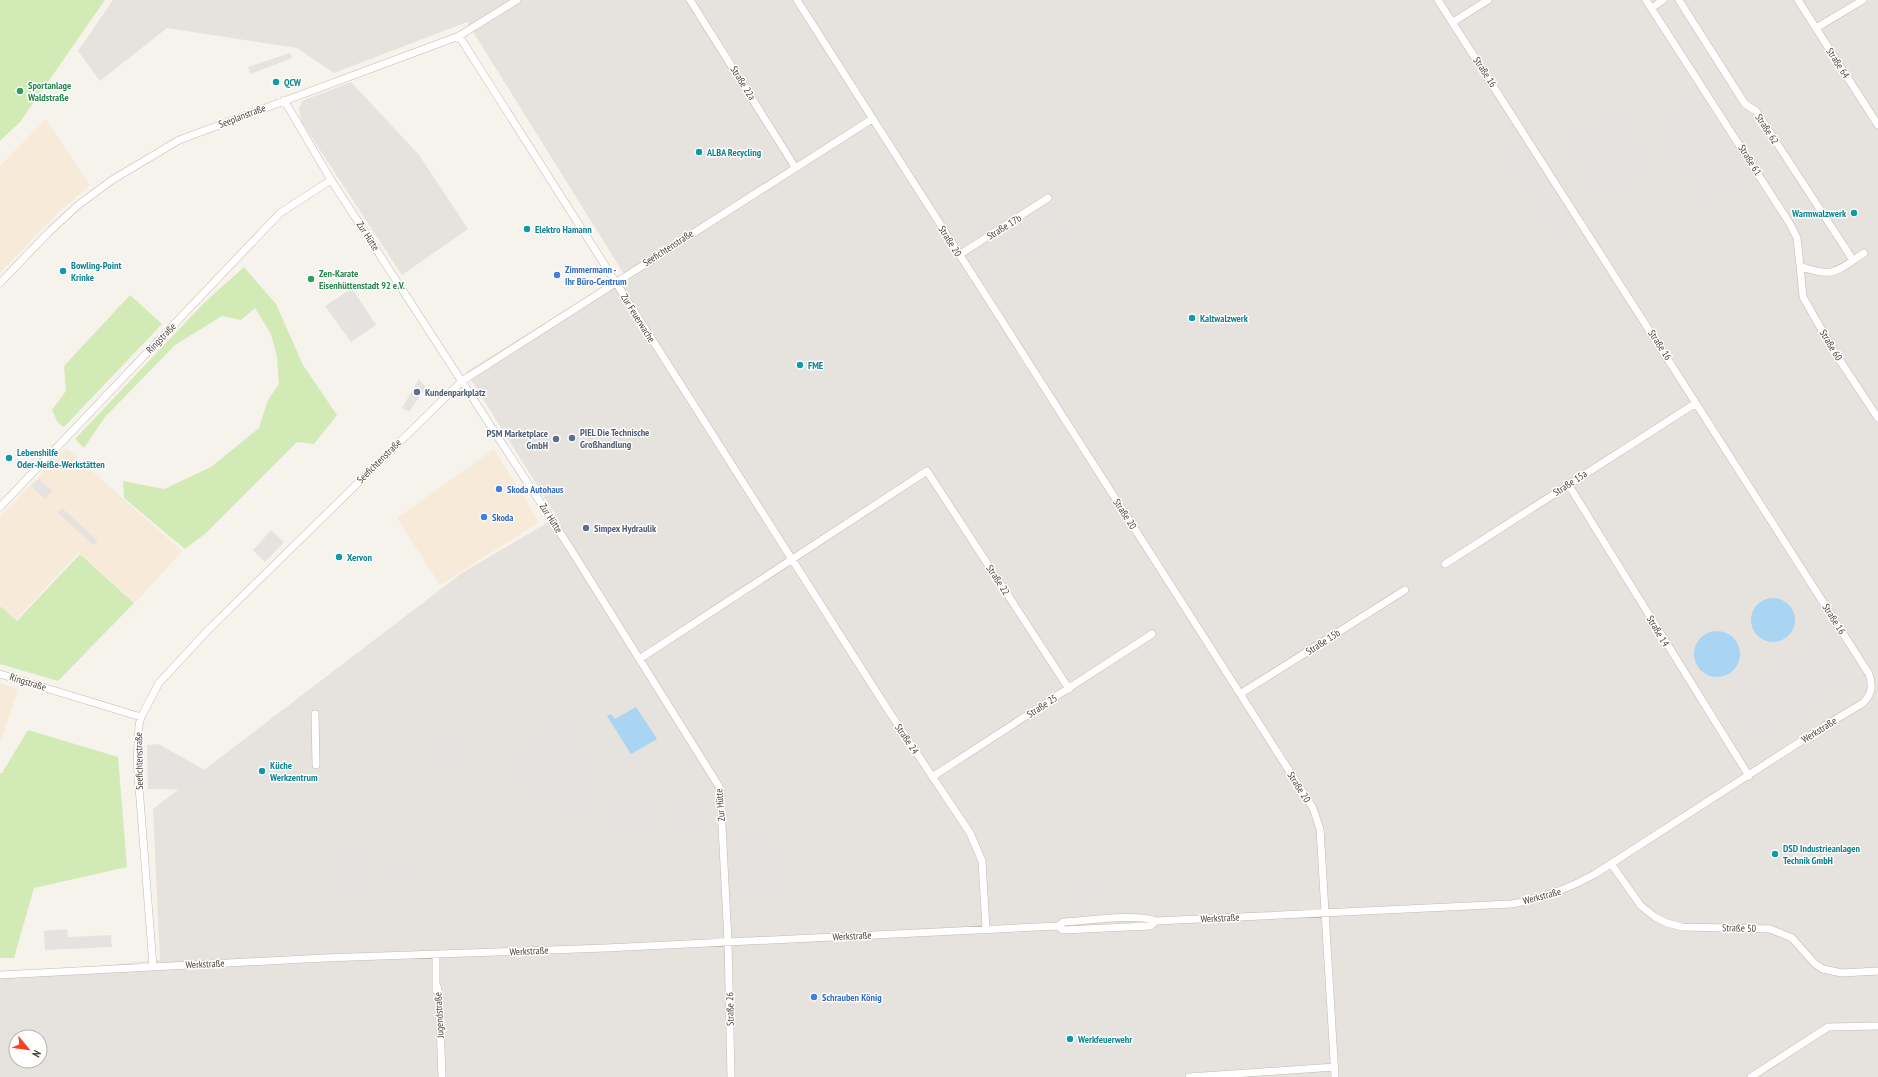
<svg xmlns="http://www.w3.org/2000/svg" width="1878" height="1077" font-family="'PT Sans Narrow',sans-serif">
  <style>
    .commercial { fill: #f7ead8 }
    .industrial { fill: #e6e2dd; fill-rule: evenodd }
    .green { fill: #d2eab5 }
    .parking { fill: #e5e3e0 }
    .water { fill: #a9d4f2 }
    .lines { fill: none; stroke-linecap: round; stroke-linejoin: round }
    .street-casing { stroke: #c2bbae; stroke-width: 8 }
    .street { stroke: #fff; stroke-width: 7 }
    .culture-dot { fill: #0f9aa8; stroke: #fff; stroke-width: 1.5 }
    .leisure-dot { fill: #2e9e5b; stroke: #fff; stroke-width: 1.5 }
    .shop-dot { fill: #3f7fe0; stroke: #fff; stroke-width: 1.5 }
    .service-dot { fill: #5c6f8a; stroke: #fff; stroke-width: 1.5 }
    .labels { text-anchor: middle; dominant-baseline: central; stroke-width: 3; stroke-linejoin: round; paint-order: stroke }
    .street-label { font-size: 10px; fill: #4b4439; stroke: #fff }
    .culture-label { font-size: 10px; font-weight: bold; fill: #0d838f; stroke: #fff; text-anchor: start }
    .leisure-label { font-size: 10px; font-weight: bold; fill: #27864d; stroke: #fff; text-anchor: start }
    .shop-label { font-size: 10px; font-weight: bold; fill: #366cbe; stroke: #fff; text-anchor: start }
    .service-label { font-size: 10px; font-weight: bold; fill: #4e5e75; stroke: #fff; text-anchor: start }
  </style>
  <rect width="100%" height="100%" fill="#f6f3ec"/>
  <path class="commercial" d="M 46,119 L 90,185 L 59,212 L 0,273 L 0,166 Z
    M 66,448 L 182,551 L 135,603 L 79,552 L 16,620 L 0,605 L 0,517 Z
    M 494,449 L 539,522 L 440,585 L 397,518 Z
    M 0,683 L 18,689 L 0,744 Z"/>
  <path class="industrial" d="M 113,0 L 1878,0 L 1878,1077 L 0,1077 L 0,975 L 160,960 L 153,809 L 462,573 L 557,517 L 466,372 L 624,274 L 467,22 L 334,73 L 297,48 L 167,28 L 100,81 L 78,51 ZM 16,1037 L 40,1037 L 40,1061 L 16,1061 Z
    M 290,53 L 292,58 L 250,74 L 248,67 Z
    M 351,82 L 419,155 L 468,229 L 402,275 L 301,121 L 299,108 L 302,101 Z"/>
  <path class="green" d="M 0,0 L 105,0 L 20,122 L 0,141 Z
    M 244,267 L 276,304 L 303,365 L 337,415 L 314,444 L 297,442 L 206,533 L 185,549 L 124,498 L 123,481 L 164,489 L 211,467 L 259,428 L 268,400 L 279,384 L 277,357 L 271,334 L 255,308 L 241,320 L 222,316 L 175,345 L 105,417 L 84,448 L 75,439 L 203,304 Z
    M 130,295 L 162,324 L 64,427 L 58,423 L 52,410 L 66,391 L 64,366 Z
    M 80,554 L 134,603 L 58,681 L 0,664 L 0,606 L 17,621 Z
    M 28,730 L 118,757 L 127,867 L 34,888 L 14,958 L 0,958 L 0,773 L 2,773 Z"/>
  <path class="parking" d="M 351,84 L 362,103 L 334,113 L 325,93 Z
    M 1699,96 L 1752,177 L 1700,208 L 1653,120 Z
    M 1616,103 L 1640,143 L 1643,159 L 1643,178 L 1600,203 L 1563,139 Z
    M 1517,136 L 1574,228 L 1554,240 L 1494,149 Z
    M 1055,205 L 1076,235 L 1056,246 L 1037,217 Z
    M 1027,220 L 1049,251 L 1022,268 L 1001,237 Z
    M 352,288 L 376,325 L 351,342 L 325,306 Z
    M 419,379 L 426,387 L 409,412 L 402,408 Z
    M 39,479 L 52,491 L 45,499 L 31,486 Z
    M 62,508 L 98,541 L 93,545 L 58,513 Z
    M 271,530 L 284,542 L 265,562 L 253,550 Z
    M 1826,630 L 1856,676 L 1749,747 L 1721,704 Z
    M 567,724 L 585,741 L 588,816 L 570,817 L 506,786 L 505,756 L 532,755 L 530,727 Z
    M 462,737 L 463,767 L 437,769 L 435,739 Z
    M 158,744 L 207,771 L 209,790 L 148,789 L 147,745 Z
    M 418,763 L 418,770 L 350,773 L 349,767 Z
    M 651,797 L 653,839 L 601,841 L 600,799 Z
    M 702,801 L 702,833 L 674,834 L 674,802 Z
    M 737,830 L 778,836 L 777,898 L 737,897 Z
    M 365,851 L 367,902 L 336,905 L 332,853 Z
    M 414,866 L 415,884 L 381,887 L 380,869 Z
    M 1064,885 L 1108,885 L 1109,903 L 1065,906 Z
    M 311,894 L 311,901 L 267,903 L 266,897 Z
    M 67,929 L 68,937 L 111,935 L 112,947 L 45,950 L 44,931 Z"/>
  <path class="water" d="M1751 620a22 22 0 1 1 44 0a22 22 0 1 1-44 0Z
    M1694 654a23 23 0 1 1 46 0a23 23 0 1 1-46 0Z
    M 636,707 L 657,739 L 631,754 L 607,716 L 611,714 L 615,719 Z"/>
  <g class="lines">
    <g class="street-casing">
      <path id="street" d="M 690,0 L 795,167
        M 797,0 L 1313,808 L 1320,829 L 1335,1077
        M 1646,0 L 1790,224 L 1797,238 L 1800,266 C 1833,279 1837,271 1864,253
        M 1679,0 L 1745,104 L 1756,111 L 1853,260
        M 1798,0 L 1878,125
        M 1652,8 L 1663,0
        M 1453,22 L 1488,0
        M 1816,28 L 1863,0
        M 459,36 L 886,707 L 970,833 L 982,861 L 986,929
        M 284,100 L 331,180 L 570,548 L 720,788 L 728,941 L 731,1077
        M 959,255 L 1048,198
        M 1800,266 L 1803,297 L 1835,353 L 1878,418
        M 0,283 L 48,233 L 77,206 L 112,180 L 179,140 L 459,36 L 517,0
        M 1568,484 L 1749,776
        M 0,507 L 280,213 L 331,180
        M 1445,564 L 1696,403
        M 641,658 L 927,471 L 1069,689
        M 0,674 L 141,717
        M 1240,694 L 1405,590
        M 315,714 L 316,765
        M 932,777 L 1152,634
        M 1612,865 L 1641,906 L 1655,917 L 1667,923 L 1682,927 L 1770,929 L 1792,938 L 1815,964 L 1823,969 L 1842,973 L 1878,971
        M 1058,926 L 1063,930 L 1150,926 L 1156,921
        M 153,966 L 137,761 L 139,725 L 141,717 L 159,683 L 208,630 L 462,381 L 872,119
        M 0,975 L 324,958 L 606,948 L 1058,926 L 1064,922 C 1086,921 1136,913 1156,921 L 1511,904 C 1542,899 1568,889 1595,874 L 1823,727 L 1863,703 C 1872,694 1873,686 1869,674 L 1438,0
        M 437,986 L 439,996 L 442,1077
        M 436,990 L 436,955
        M 1189,1077 L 1335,1067
        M 1751,1077 L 1828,1027 L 1878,1026"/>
    </g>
    <use href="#street" class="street"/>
  </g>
  <g class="culture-dot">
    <circle cx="276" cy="82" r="4"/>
    <circle cx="699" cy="152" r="4"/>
    <circle cx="1854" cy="213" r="4"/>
    <circle cx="527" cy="229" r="4"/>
    <circle cx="63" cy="271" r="4"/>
    <circle cx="1192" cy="318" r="4"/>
    <circle cx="800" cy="365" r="4"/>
    <circle cx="9" cy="458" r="4"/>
    <circle cx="339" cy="557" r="4"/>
    <circle cx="262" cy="771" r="4"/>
    <circle cx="1775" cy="854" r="4"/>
    <circle cx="1070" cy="1039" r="4"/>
  </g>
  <g class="leisure-dot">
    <circle cx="20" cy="91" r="4"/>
    <circle cx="311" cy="279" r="4"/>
  </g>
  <g class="shop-dot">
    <circle cx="557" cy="275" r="4"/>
    <circle cx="499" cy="489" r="4"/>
    <circle cx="484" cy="517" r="4"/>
    <circle cx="814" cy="997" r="4"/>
  </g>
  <g class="service-dot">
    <circle cx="417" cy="392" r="4"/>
    <circle cx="572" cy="438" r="4"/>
    <circle cx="556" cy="439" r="4"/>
    <circle cx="586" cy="528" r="4"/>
  </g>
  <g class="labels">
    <g class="street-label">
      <text transform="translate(1838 63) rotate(57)">Straße 64</text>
      <text transform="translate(1485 72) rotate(57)">Straße 16</text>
      <text transform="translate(743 83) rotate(58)">Straße 22a</text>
      <text transform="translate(242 116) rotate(-21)">Seeplanstraße</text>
      <text transform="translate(1767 129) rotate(57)">Straße 62</text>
      <text transform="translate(1750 160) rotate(58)">Straße 61</text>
      <text transform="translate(1004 227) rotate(-32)">Straße 17b</text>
      <text transform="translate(368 236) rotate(57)">Zur Hütte</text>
      <text transform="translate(950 241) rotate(58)">Straße 20</text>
      <text transform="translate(668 248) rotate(-33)">Seefichtenstraße</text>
      <text transform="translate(638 318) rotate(58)">Zur Feuerwache</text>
      <text transform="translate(161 338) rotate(-46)">Ringstraße</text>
      <text transform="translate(1660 345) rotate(57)">Straße 16</text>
      <text transform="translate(1831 345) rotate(59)">Straße 60</text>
      <text transform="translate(379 461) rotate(-45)">Seefichtenstraße</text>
      <text transform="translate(1570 483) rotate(-33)">Straße 15a</text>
      <text transform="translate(1125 514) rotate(57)">Straße 20</text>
      <text transform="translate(551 518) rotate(57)">Zur Hütte</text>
      <text transform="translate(998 580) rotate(57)">Straße 22</text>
      <text transform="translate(1834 619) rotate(58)">Straße 16</text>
      <text transform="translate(1658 631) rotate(59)">Straße 14</text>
      <text transform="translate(1323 642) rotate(-33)">Straße 15b</text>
      <text transform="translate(28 682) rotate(17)">Ringstraße</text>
      <text transform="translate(1042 706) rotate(-33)">Straße 25</text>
      <text transform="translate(1819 730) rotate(-32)">Werkstraße</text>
      <text transform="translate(907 739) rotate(56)">Straße 24</text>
      <text transform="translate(139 761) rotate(-91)">Seefichtenstraße</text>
      <text transform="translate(1299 787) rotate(58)">Straße 20</text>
      <text transform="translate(720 805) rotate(-95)">Zur Hütte</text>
      <text transform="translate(1542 896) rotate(-15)">Werkstraße</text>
      <text transform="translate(1220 918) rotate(-3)">Werkstraße</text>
      <text transform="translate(1739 928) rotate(1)">Straße 50</text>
      <text transform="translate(852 936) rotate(-3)">Werkstraße</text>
      <text transform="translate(529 951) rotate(-3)">Werkstraße</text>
      <text transform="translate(205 964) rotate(-3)">Werkstraße</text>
      <text transform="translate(730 1009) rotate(-91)">Straße 26</text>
      <text transform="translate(439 1015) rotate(-93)">Jugendstraße</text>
    </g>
    <g class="culture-label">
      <text x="284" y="82">QCW</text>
      <text x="707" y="152">ALBA Recycling</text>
      <text x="1846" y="213" text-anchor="end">Warmwalzwerk</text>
      <text x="535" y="229">Elektro Hamann</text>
      <text x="71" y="265">Bowling-Point<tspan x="71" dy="12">Krinke</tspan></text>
      <text x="1200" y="318">Kaltwalzwerk</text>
      <text x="808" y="365">FME</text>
      <text x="17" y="452">Lebenshilfe<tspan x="17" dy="12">Oder-Neiße-Werkstätten</tspan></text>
      <text x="347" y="557">Xervon</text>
      <text x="270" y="765">Küche<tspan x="270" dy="12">Werkzentrum</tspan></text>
      <text x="1783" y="848">DSD Industrieanlagen<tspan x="1783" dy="12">Technik GmbH</tspan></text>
      <text x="1078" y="1039">Werkfeuerwehr</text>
    </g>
    <g class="leisure-label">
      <text x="28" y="85">Sportanlage<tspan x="28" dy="12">Waldstraße</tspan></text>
      <text x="319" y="273">Zen-Karate<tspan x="319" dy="12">Eisenhüttenstadt 92 e.V.</tspan></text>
    </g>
    <g class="shop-label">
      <text x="565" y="269">Zimmermann -<tspan x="565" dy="12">Ihr Büro-Centrum</tspan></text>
      <text x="507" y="489">Skoda Autohaus</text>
      <text x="492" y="517">Skoda</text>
      <text x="822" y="997">Schrauben König</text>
    </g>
    <g class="service-label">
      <text x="425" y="392">Kundenparkplatz</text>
      <text x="580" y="432">PIEL Die Technische<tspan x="580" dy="12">Großhandlung</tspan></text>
      <text x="548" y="433" text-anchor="end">PSM Marketplace<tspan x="548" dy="12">GmbH</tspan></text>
      <text x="594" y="528">Simpex Hydraulik</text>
    </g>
  </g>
  <g transform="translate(28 1049) rotate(119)"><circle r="19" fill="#ffffff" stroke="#b7b4b0"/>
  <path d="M0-3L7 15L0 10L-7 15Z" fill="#fc3f1d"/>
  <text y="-6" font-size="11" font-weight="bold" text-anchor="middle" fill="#4b4439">N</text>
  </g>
</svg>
